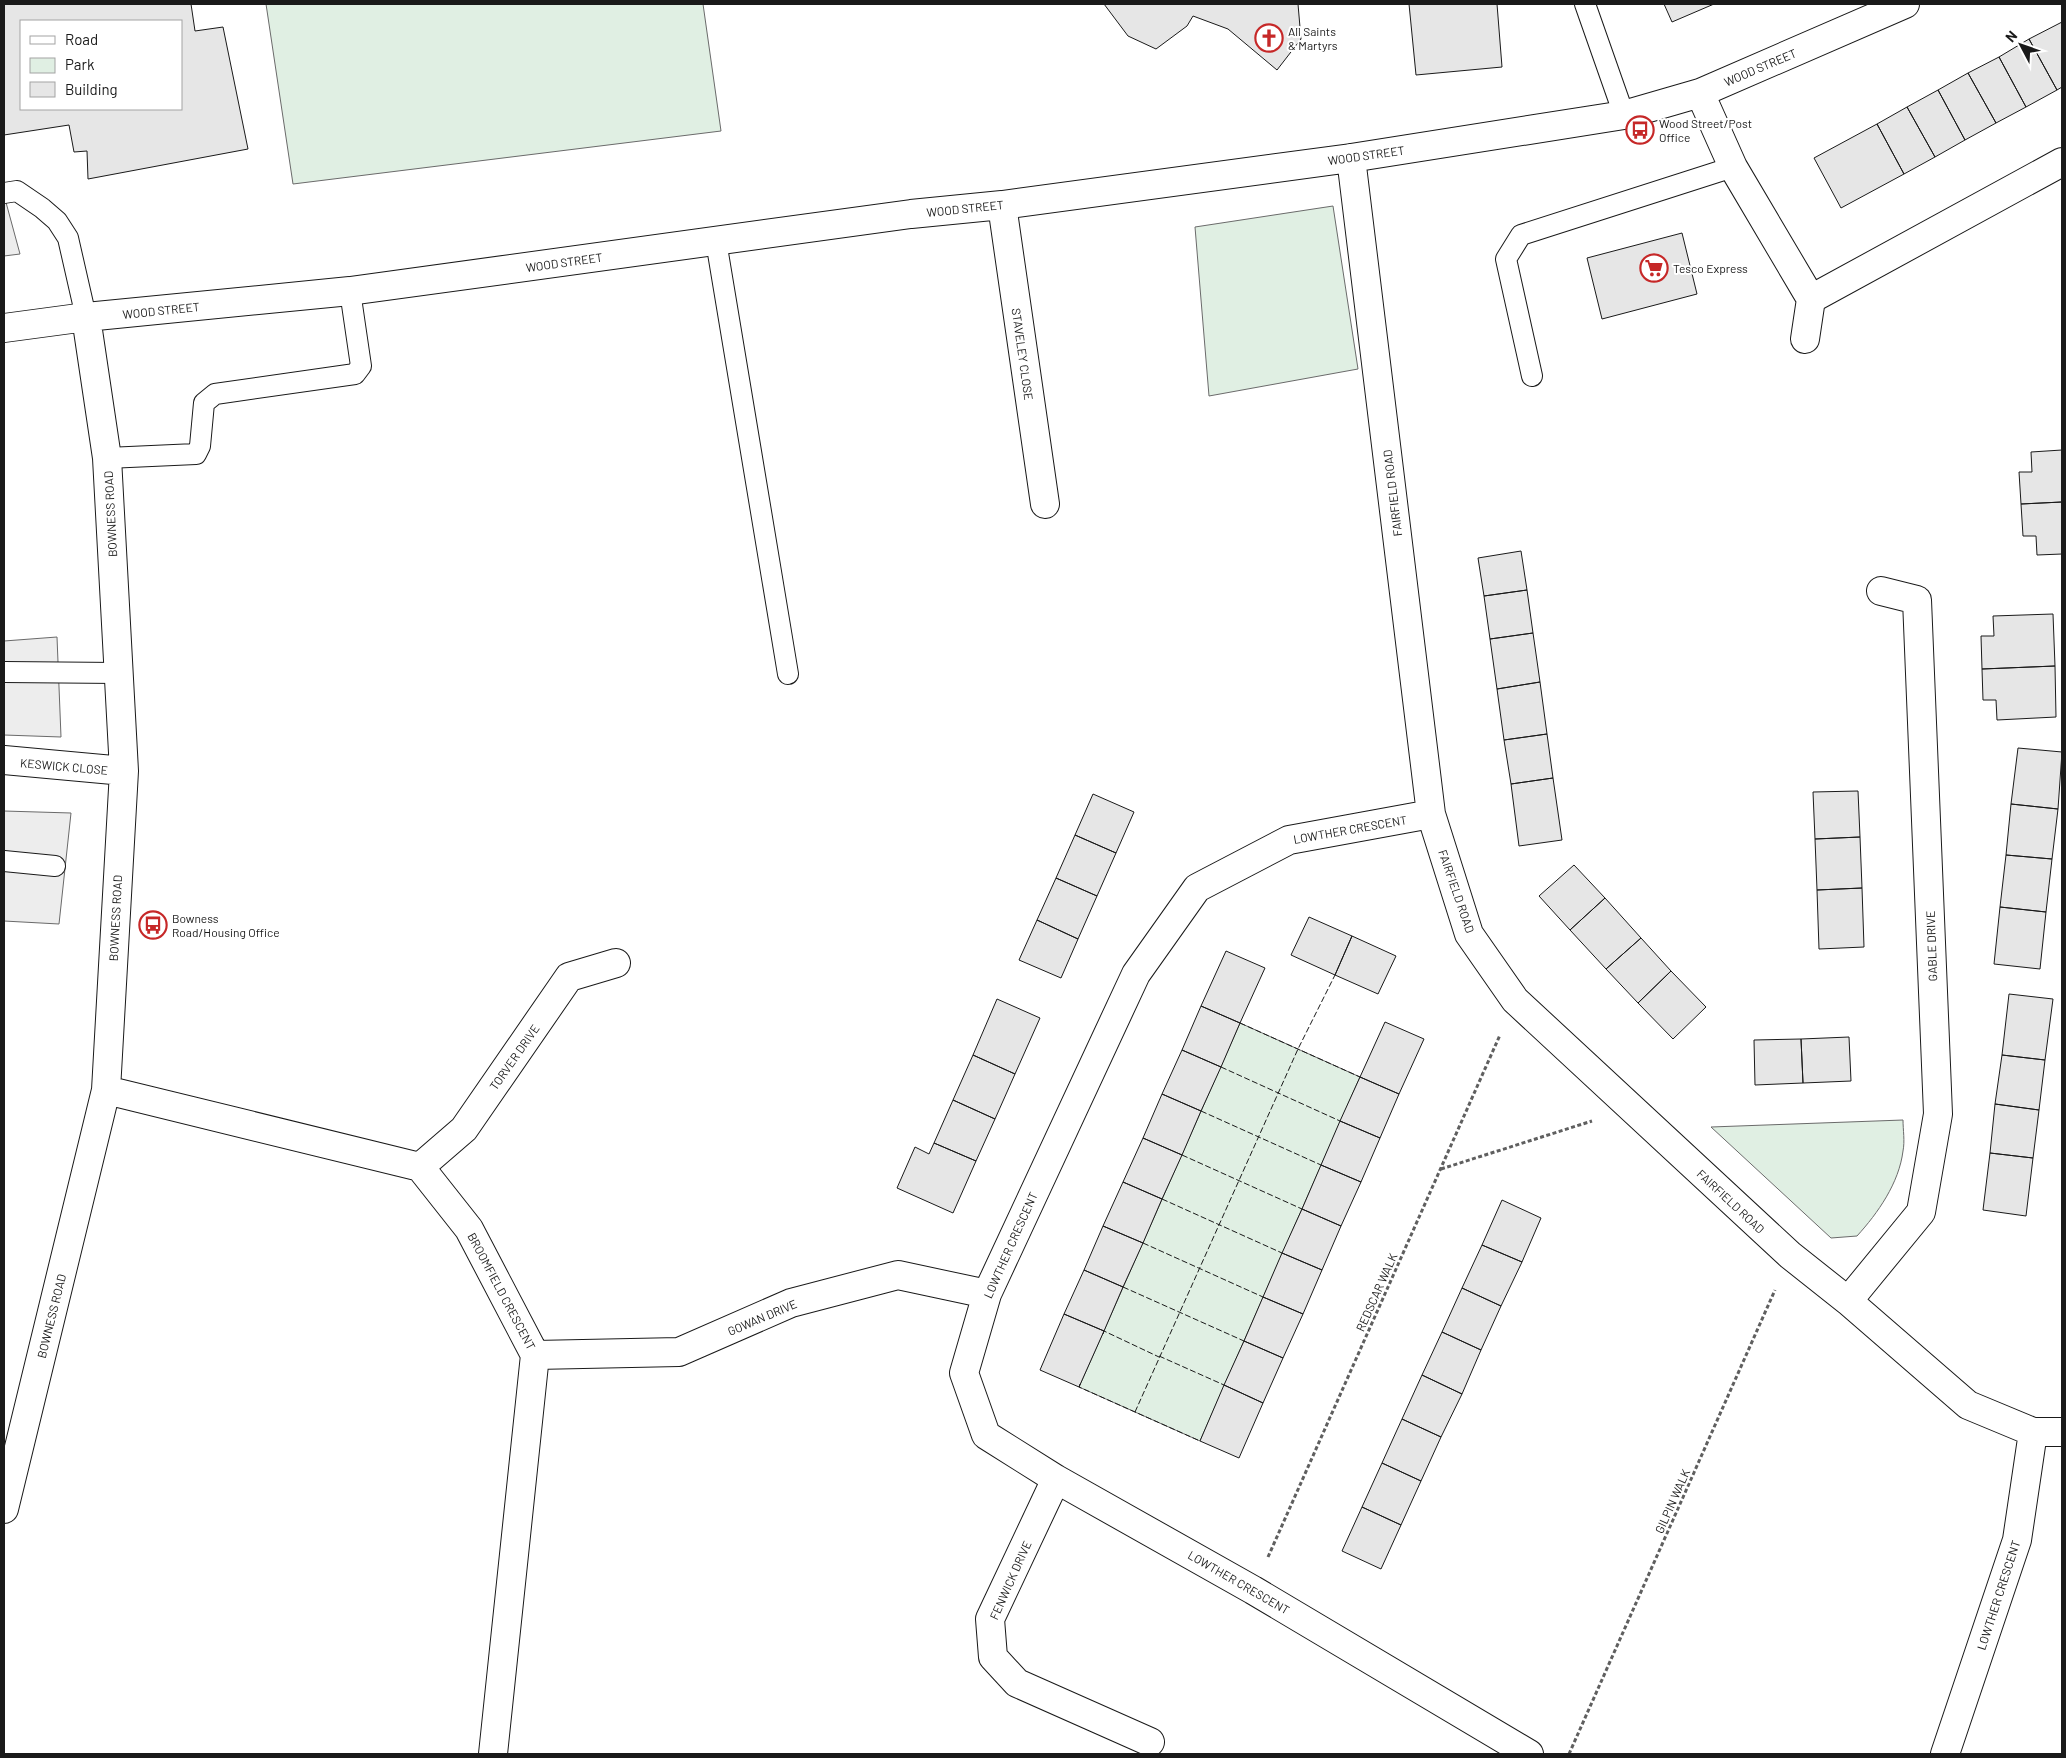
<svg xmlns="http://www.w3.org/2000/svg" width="2066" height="1758" font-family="Barlow,sans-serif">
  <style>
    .green { fill: #e0efe3; stroke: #6a6a6a }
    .parking { fill: #ededed; stroke: #6a6a6a }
    .building { fill: #e6e6e6; stroke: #1a1a1a; fill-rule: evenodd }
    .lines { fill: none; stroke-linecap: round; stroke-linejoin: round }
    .service-casing { stroke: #1a1a1a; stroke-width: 22 }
    .minor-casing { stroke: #1a1a1a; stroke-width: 30 }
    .path { stroke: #5f5f5f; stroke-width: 3; stroke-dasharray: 4 2.5; stroke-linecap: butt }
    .service { stroke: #fff; stroke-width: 20 }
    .minor { stroke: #fff; stroke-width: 28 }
    .fence { stroke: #1a1a1a; stroke-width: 1; stroke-dasharray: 6 2.5; stroke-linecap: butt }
    .labels { text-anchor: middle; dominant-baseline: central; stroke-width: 4; stroke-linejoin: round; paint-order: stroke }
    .poi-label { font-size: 12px; fill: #1a1a1a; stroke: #fff; text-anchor: start }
    .street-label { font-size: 12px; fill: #1a1a1a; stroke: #fff }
  </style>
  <rect width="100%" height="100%" fill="#fff"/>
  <path class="green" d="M 266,4 L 703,4 L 721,131 L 293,184 Z
    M 1333,206 L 1358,369 L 1209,396 L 1195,227 Z
    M 1240,1023 L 1360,1077 L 1200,1441 L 1079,1387 Z
    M 1903,1120 C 1903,1130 1905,1141 1903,1151 C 1899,1183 1878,1213 1857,1236 L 1831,1238 L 1711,1127 Z"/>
  <path class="parking" d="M 4,195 L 20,254 L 4,256 Z
    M 57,637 L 61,737 L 4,735 L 4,641 Z
    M 4,811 L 71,813 L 59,924 L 4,921 Z"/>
  <path class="building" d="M 4,4 L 191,4 L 195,31 L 223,27 L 248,149 L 88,179 L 87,151 L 74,152 L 69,125 L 4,135 ZM 21,21 L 181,21 L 181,109 L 21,109 Z
    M 1104,4 L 1298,4 L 1301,39 L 1277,70 L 1228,29 L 1193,16 L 1187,26 L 1156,49 L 1128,36 Z
    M 1409,4 L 1497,4 L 1502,67 L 1416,75 Z
    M 1664,4 L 1714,4 L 1672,22 Z
    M 2062,22 L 2062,87 L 2057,90 L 2029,39 Z
    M 2029,39 L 2057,90 L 2026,107 L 1999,57 Z
    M 1999,57 L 2026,107 L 1996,123 L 1968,73 Z
    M 1968,73 L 1996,123 L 1965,140 L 1938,90 Z
    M 1938,90 L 1965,140 L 1935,157 L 1907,107 Z
    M 1907,107 L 1935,157 L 1904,174 L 1877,124 Z
    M 1877,124 L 1904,174 L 1841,208 L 1814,158 Z
    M 1682,233 L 1697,294 L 1602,319 L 1587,258 Z
    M 2062,450 L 2062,502 L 2021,504 L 2019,472 L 2032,472 L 2031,452 Z
    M 2062,502 L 2062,554 L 2037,555 L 2036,536 L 2023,536 L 2021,504 Z
    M 1521,551 L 1527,590 L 1484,596 L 1478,558 Z
    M 1527,590 L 1533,633 L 1490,639 L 1484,596 Z
    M 2053,614 L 2055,666 L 1982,669 L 1981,636 L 1994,636 L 1993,616 Z
    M 1533,633 L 1540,682 L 1497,689 L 1490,639 Z
    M 2055,666 L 2056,717 L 1997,720 L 1996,700 L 1983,700 L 1982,669 Z
    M 1540,682 L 1547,734 L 1504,740 L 1497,689 Z
    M 1547,734 L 1553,778 L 1511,784 L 1504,740 Z
    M 2018,748 L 2062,752 L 2058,809 L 2011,804 Z
    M 1553,778 L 1562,840 L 1519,846 L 1511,784 Z
    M 1858,791 L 1860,837 L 1815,839 L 1813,792 Z
    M 1093,794 L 1134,812 L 1116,853 L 1075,835 Z
    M 2011,804 L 2058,809 L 2052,859 L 2006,855 Z
    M 1075,835 L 1116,853 L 1097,896 L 1056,878 Z
    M 1860,837 L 1862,888 L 1817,890 L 1815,839 Z
    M 2006,855 L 2052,859 L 2046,912 L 2000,907 Z
    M 1574,865 L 1605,898 L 1570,930 L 1539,896 Z
    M 1056,878 L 1097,896 L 1078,939 L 1037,920 Z
    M 1862,888 L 1864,947 L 1819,949 L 1817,890 Z
    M 1605,898 L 1641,938 L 1606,969 L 1570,930 Z
    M 2000,907 L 2046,912 L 2040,969 L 1994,964 Z
    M 1309,917 L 1352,936 L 1335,975 L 1291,955 Z
    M 1037,920 L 1078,939 L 1061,978 L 1019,960 Z
    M 1352,936 L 1396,956 L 1378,994 L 1335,975 Z
    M 1641,938 L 1671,971 L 1638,1003 L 1606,969 Z
    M 1226,951 L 1265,968 L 1240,1023 L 1201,1006 Z
    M 1671,971 L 1706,1007 L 1673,1039 L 1638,1003 Z
    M 2009,994 L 2053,999 L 2045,1060 L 2002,1055 Z
    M 997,999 L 1040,1018 L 1015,1074 L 973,1055 Z
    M 1201,1006 L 1240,1023 L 1221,1067 L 1182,1050 Z
    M 1385,1022 L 1424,1039 L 1399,1094 L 1360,1077 Z
    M 1849,1037 L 1851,1081 L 1803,1083 L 1801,1039 Z
    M 1801,1039 L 1803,1083 L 1755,1085 L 1754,1040 Z
    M 1182,1050 L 1221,1067 L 1201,1111 L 1162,1094 Z
    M 973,1055 L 1015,1074 L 995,1119 L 953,1100 Z
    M 2002,1055 L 2045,1060 L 2039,1110 L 1995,1104 Z
    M 1360,1077 L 1399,1094 L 1380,1138 L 1340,1121 Z
    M 1162,1094 L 1201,1111 L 1182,1155 L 1143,1138 Z
    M 953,1100 L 995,1119 L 976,1161 L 934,1143 Z
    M 1995,1104 L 2039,1110 L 2033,1158 L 1990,1153 Z
    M 1340,1121 L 1380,1138 L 1361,1182 L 1321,1165 Z
    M 1143,1138 L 1182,1155 L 1162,1199 L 1123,1182 Z
    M 934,1143 L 976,1161 L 953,1213 L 897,1188 L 915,1147 L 929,1154 Z
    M 1990,1153 L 2033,1158 L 2026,1216 L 1983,1210 Z
    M 1321,1165 L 1361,1182 L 1341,1226 L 1302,1209 Z
    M 1123,1182 L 1162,1199 L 1143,1243 L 1103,1226 Z
    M 1502,1200 L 1541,1218 L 1522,1262 L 1482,1245 Z
    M 1302,1209 L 1341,1226 L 1322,1270 L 1282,1253 Z
    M 1103,1226 L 1143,1243 L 1123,1287 L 1084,1270 Z
    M 1482,1245 L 1522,1262 L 1501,1306 L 1462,1288 Z
    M 1282,1253 L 1322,1270 L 1303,1314 L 1263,1297 Z
    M 1084,1270 L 1123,1287 L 1104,1331 L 1064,1314 Z
    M 1462,1288 L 1501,1306 L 1481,1350 L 1442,1332 Z
    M 1263,1297 L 1303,1314 L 1283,1358 L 1244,1341 Z
    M 1064,1314 L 1104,1331 L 1079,1387 L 1040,1370 Z
    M 1442,1332 L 1481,1350 L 1462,1394 L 1422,1375 Z
    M 1244,1341 L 1283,1358 L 1263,1403 L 1224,1385 Z
    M 1422,1375 L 1462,1394 L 1441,1437 L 1402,1419 Z
    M 1224,1385 L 1263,1403 L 1239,1458 L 1200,1441 Z
    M 1402,1419 L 1441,1437 L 1421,1481 L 1382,1463 Z
    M 1382,1463 L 1421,1481 L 1401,1525 L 1362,1507 Z
    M 1362,1507 L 1401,1525 L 1381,1569 L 1342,1551 Z"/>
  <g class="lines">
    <g class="service-casing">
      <path id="service" d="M 1585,4 L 1624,115
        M 4,193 L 17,191 L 42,208 L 57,221 L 68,238 L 86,317
        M 716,241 L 788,674
        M 1532,376 L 1506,259 L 1521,235 L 1733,167
        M 107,458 L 196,454 L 200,446 L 204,403 L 215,394 L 355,374 L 361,366 L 350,291
        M 4,672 L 118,673
        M 4,861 L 55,866"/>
    </g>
    <g class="minor-casing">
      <path id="minor" d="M 1700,93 L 1733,167 L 1811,299 L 1805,339
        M 1351,158 L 1431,814 L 1469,934 L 1515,1000 L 1790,1255 L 1848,1301 L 1968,1405 L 2033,1432 L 2062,1432
        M 1002,205 L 1045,504
        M 1811,299 L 2062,162
        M 4,328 L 86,317 L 350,291 L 911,214 L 1002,205 L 1351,158 L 1624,115 L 1700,93 L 1905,4
        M 4,760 L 124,771
        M 1431,814 L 1289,840 L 1197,888 L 1136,974 L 987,1294 L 964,1373 L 986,1435 L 1056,1479 L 1253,1590 L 1529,1754
        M 106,1090 L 420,1167 L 469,1229 L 535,1355 L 493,1754
        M 420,1167 L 464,1129 L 569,977 L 616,963
        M 1848,1301 L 1921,1212 L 1938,1114 L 1917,600 L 1881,591
        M 535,1355 L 679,1352 L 791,1303 L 898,1275 L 987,1294
        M 1056,1479 L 990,1619 L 993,1657 L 1017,1683 L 1150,1742
        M 4,1509 L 106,1090 L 124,771 L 107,458 L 86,317
        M 1945,1754 L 2017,1540 L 2033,1432"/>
    </g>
    <path class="path" d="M 1441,1169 L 1592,1121
      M 1268,1557 L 1500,1035
      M 1569,1754 L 1775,1290"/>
    <use href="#service" class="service"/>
    <use href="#minor" class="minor"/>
    <path class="fence" d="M 1240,1023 L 1360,1077
      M 1221,1067 L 1340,1121
      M 1201,1111 L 1321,1165
      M 1182,1155 L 1302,1209
      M 1162,1199 L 1282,1253
      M 1143,1243 L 1263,1297
      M 1123,1287 L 1244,1341
      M 1103,1334 L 1104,1331 L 1159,1357
      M 1159,1356 L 1224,1385
      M 1080,1384 L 1079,1387 L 1200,1441
      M 1135,1412 L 1298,1049 L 1335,975"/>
  </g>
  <defs>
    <g id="church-ring" transform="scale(1.4375)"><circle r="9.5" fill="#fff" stroke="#c62828" stroke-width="1.5"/><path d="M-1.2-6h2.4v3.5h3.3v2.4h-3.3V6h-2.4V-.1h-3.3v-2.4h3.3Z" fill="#c62828"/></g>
    <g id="bus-ring" transform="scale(1.4375)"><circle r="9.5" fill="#fff" stroke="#c62828" stroke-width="1.5"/><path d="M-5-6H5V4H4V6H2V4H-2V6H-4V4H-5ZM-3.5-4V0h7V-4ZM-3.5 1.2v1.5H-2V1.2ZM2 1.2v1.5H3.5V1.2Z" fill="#c62828"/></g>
    <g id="supermarket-ring" transform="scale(1.4375)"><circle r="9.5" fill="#fff" stroke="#c62828" stroke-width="1.5"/><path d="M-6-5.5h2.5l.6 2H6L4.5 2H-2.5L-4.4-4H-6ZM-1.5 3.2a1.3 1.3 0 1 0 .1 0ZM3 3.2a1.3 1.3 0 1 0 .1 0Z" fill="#c62828"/></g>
  </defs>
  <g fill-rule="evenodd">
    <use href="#church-ring" x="1269" y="38"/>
    <use href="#bus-ring" x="1640" y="130"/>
    <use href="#supermarket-ring" x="1654" y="268"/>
    <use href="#bus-ring" x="153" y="925"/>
  </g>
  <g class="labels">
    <g class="poi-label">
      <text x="1288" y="31">All Saints<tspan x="1288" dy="14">&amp; Martyrs</tspan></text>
      <text x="1659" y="123">Wood Street/Post<tspan x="1659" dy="14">Office</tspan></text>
      <text x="1673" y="268">Tesco Express</text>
      <text x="172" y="918">Bowness<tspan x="172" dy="14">Road/Housing Office</tspan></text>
    </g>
    <g class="street-label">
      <text transform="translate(1760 67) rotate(-23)">WOOD STREET</text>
      <text transform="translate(1366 155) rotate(-8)">WOOD STREET</text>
      <text transform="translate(965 208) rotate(-6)">WOOD STREET</text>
      <text transform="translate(564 262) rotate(-8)">WOOD STREET</text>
      <text transform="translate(161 310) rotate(-6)">WOOD STREET</text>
      <text transform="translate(1023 354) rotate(82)">STAVELEY CLOSE</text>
      <text transform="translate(1392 493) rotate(-97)">FAIRFIELD ROAD</text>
      <text transform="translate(110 514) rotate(-93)">BOWNESS ROAD</text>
      <text transform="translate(64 766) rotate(5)">KESWICK CLOSE</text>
      <text transform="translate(1350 829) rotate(-10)">LOWTHER CRESCENT</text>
      <text transform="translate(1457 891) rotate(71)">FAIRFIELD ROAD</text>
      <text transform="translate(115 918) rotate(-87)">BOWNESS ROAD</text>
      <text transform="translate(1931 946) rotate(-92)">GABLE DRIVE</text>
      <text transform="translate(514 1057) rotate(-55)">TORVER DRIVE</text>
      <text transform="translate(1731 1201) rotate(43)">FAIRFIELD ROAD</text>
      <text transform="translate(1010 1245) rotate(-66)">LOWTHER CRESCENT</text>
      <text transform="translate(502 1291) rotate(62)">BROOMFIELD CRESCENT</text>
      <text transform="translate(1376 1292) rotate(-66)">REDSCAR WALK</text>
      <text transform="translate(51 1316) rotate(-76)">BOWNESS ROAD</text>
      <text transform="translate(762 1317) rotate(-23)">GOWAN DRIVE</text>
      <text transform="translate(1672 1501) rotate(-66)">GILPIN WALK</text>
      <text transform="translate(1010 1580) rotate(-66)">FENWICK DRIVE</text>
      <text transform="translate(1239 1582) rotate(30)">LOWTHER CRESCENT</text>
      <text transform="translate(1998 1595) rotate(-72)">LOWTHER CRESCENT</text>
    </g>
  </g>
  <rect width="2066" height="1758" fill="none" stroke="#1a1a1a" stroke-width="10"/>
  <rect x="20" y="20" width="162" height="90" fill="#ffffff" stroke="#a3a3a3"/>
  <rect x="30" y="36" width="25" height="8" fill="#ffffff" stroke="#a3a3a3"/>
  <text x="65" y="45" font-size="15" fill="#1a1a1a">Road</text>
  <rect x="30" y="58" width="25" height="15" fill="#e0efe3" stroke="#a3a3a3"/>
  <text x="65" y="70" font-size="15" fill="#1a1a1a">Park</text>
  <rect x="30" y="82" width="25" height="15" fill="#e6e6e6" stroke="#a3a3a3"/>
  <text x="65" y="95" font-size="15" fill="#1a1a1a">Building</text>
  <g transform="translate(2021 45) rotate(311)" stroke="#ffffff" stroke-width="4" paint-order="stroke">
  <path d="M0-4L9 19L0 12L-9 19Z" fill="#1a1a1a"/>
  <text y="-8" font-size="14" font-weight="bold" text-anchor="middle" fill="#1a1a1a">N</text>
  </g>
</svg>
